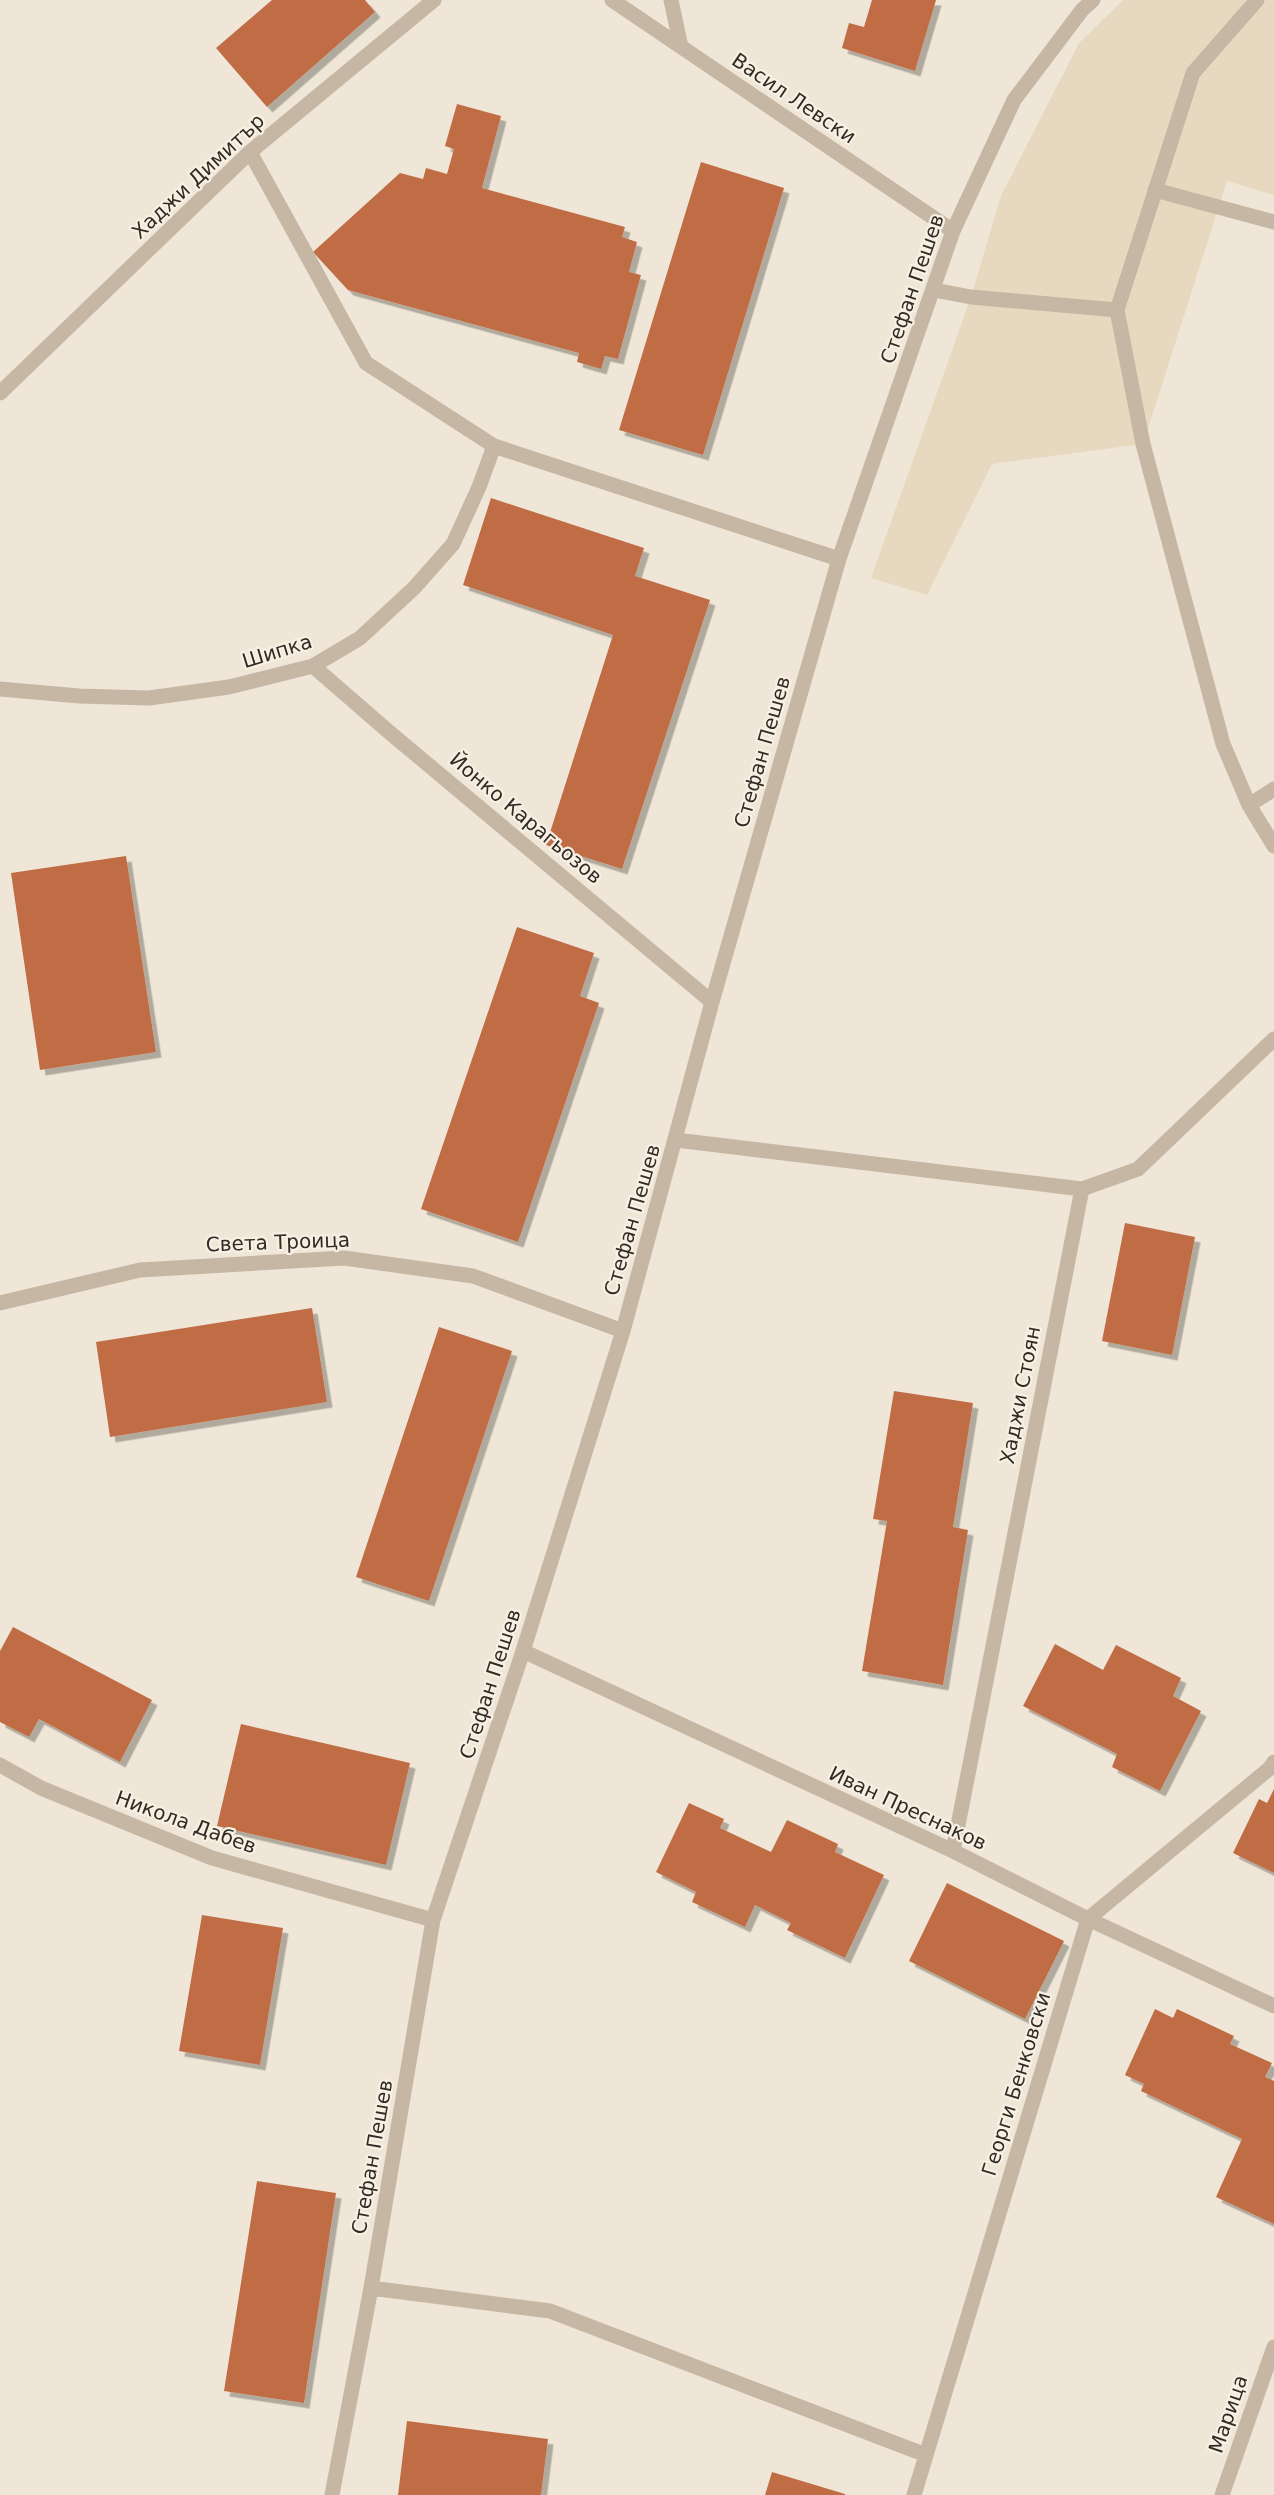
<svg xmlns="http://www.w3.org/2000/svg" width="1274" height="2495" font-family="'DejaVu Sans',sans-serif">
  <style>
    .plaza { fill: #e7d9bf }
    .building { fill: #c06d45; filter: url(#shadow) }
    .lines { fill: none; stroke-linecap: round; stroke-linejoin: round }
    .minor { stroke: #c6b7a4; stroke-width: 15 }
    .labels { text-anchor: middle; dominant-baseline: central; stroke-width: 4.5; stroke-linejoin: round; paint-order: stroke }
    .street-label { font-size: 20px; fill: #322b25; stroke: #f7f0e3 }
  </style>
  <defs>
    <filter id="shadow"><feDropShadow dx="5.5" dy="5.5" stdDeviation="0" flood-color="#0004"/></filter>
  </defs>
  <rect width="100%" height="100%" fill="#efe6d8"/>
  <path class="plaza" d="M 1123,0 L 1274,0 L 1274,195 L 1227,181 L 1143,444 L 992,464 L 927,595 L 871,578 L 971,297 L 1001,196 L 1079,43 Z"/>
  <path class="building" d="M 272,0 L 365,0 L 375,12 L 267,107 L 216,48 Z
    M 872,0 L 936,0 L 915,71 L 842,48 L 849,23 L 864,27 Z
    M 457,104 L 501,116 L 482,188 L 625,227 L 622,237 L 637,242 L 629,272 L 641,275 L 618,359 L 605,356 L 601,369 L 577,362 L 579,353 L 348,290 L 313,252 L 400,173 L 423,179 L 426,168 L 447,174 L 454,149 L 445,146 Z
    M 701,162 L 784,188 L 703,455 L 619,430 Z
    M 491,498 L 644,548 L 635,576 L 710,600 L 622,869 L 546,845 L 613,635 L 463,585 Z
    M 126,856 L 156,1052 L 40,1070 L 11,873 Z
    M 517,927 L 594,953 L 580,996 L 599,1003 L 518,1242 L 421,1209 Z
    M 1125,1223 L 1195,1237 L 1172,1355 L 1102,1341 Z
    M 312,1308 L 327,1402 L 110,1437 L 96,1342 Z
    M 439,1327 L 512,1351 L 429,1601 L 356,1577 Z
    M 894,1391 L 973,1403 L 953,1527 L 968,1530 L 943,1685 L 862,1671 L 887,1521 L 873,1519 Z
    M 13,1627 L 152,1700 L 120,1762 L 39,1719 L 29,1737 L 0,1722 L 0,1651 Z
    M 1055,1644 L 1103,1670 L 1116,1645 L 1181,1678 L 1173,1696 L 1201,1711 L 1160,1791 L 1112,1767 L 1117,1754 L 1023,1706 Z
    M 241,1724 L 410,1763 L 386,1865 L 217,1826 Z
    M 1274,1789 L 1274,1873 L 1233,1853 L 1259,1799 L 1267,1803 Z
    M 689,1803 L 724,1819 L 720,1828 L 771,1852 L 787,1820 L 838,1844 L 835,1852 L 884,1875 L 845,1958 L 787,1930 L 791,1923 L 755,1905 L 745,1927 L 692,1902 L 696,1892 L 656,1872 Z
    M 947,1883 L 1064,1941 L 1025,2019 L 909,1961 Z
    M 202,1915 L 283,1928 L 260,2065 L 179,2051 Z
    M 1155,2009 L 1173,2018 L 1177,2009 L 1234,2036 L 1230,2044 L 1272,2063 L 1265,2077 L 1274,2081 L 1274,2224 L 1216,2197 L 1242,2139 L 1141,2091 L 1144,2084 L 1125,2075 Z
    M 257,2181 L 336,2193 L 304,2403 L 224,2391 Z
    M 407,2421 L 548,2439 L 541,2495 L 398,2495 Z
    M 772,2472 L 845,2494 L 845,2495 L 765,2495 Z"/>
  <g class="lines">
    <path class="minor" d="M 612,0 L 953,231
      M 671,0 L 681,47
      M 1257,0 L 1193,73 L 1117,310 L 1143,444 L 1223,744 L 1249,805 L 1274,846
      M 250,152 L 366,363 L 494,446 L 839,559
      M 1155,190 L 1274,222
      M 934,290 L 971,297 L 1117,310
      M 0,393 L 250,152 L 434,0
      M 313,666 L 389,732 L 712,1002
      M 0,689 L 79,696 L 149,698 L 229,687 L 313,666 L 360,638 L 414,588 L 453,544 L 479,487 L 494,446
      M 1249,805 L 1274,789
      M 676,1140 L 1082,1189 L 1138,1169 L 1274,1039
      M 0,1303 L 140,1270 L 344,1258 L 473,1276 L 623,1331
      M 523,1651 L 953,1851 L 1088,1919 L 1274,2006
      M 0,1765 L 41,1788 L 212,1858 L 433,1920
      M 953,1851 L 1082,1189
      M 371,2288 L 550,2311 L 926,2455
      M 332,2495 L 371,2288 L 433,1920 L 523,1651 L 623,1331 L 712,1002 L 839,559 L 953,231 L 1014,100 L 1082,10 L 1093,0
      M 914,2495 L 1088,1919 L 1270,1768 L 1274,1762
      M 1222,2495 L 1274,2347"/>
  </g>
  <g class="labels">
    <g class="street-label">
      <text transform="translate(794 98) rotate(34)">Васил Левски</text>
      <text transform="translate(198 176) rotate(-43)">Хаджи Димитър</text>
      <text transform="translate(912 289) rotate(-71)">Стефан Пешев</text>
      <text transform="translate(277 651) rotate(-17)">Шипка</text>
      <text transform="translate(762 752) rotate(-74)">Стефан Пешев</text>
      <text transform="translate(526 818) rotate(40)">Йонко Карагьозов</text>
      <text transform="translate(632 1220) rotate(-74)">Стефан Пешев</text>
      <text transform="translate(278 1242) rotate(-2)">Света Троица</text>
      <text transform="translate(1020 1395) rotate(-79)">Хаджи Стоян</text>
      <text transform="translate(490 1684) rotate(-72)">Стефан Пешев</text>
      <text transform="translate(908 1808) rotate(25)">Иван Преснаков</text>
      <text transform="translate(186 1822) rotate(20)">Никола Дабев</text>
      <text transform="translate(1016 2084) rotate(-73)">Георги Бенковски</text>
      <text transform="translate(372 2157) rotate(-80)">Стефан Пешев</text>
      <text transform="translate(1228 2414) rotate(-71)">Марица</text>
    </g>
  </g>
</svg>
